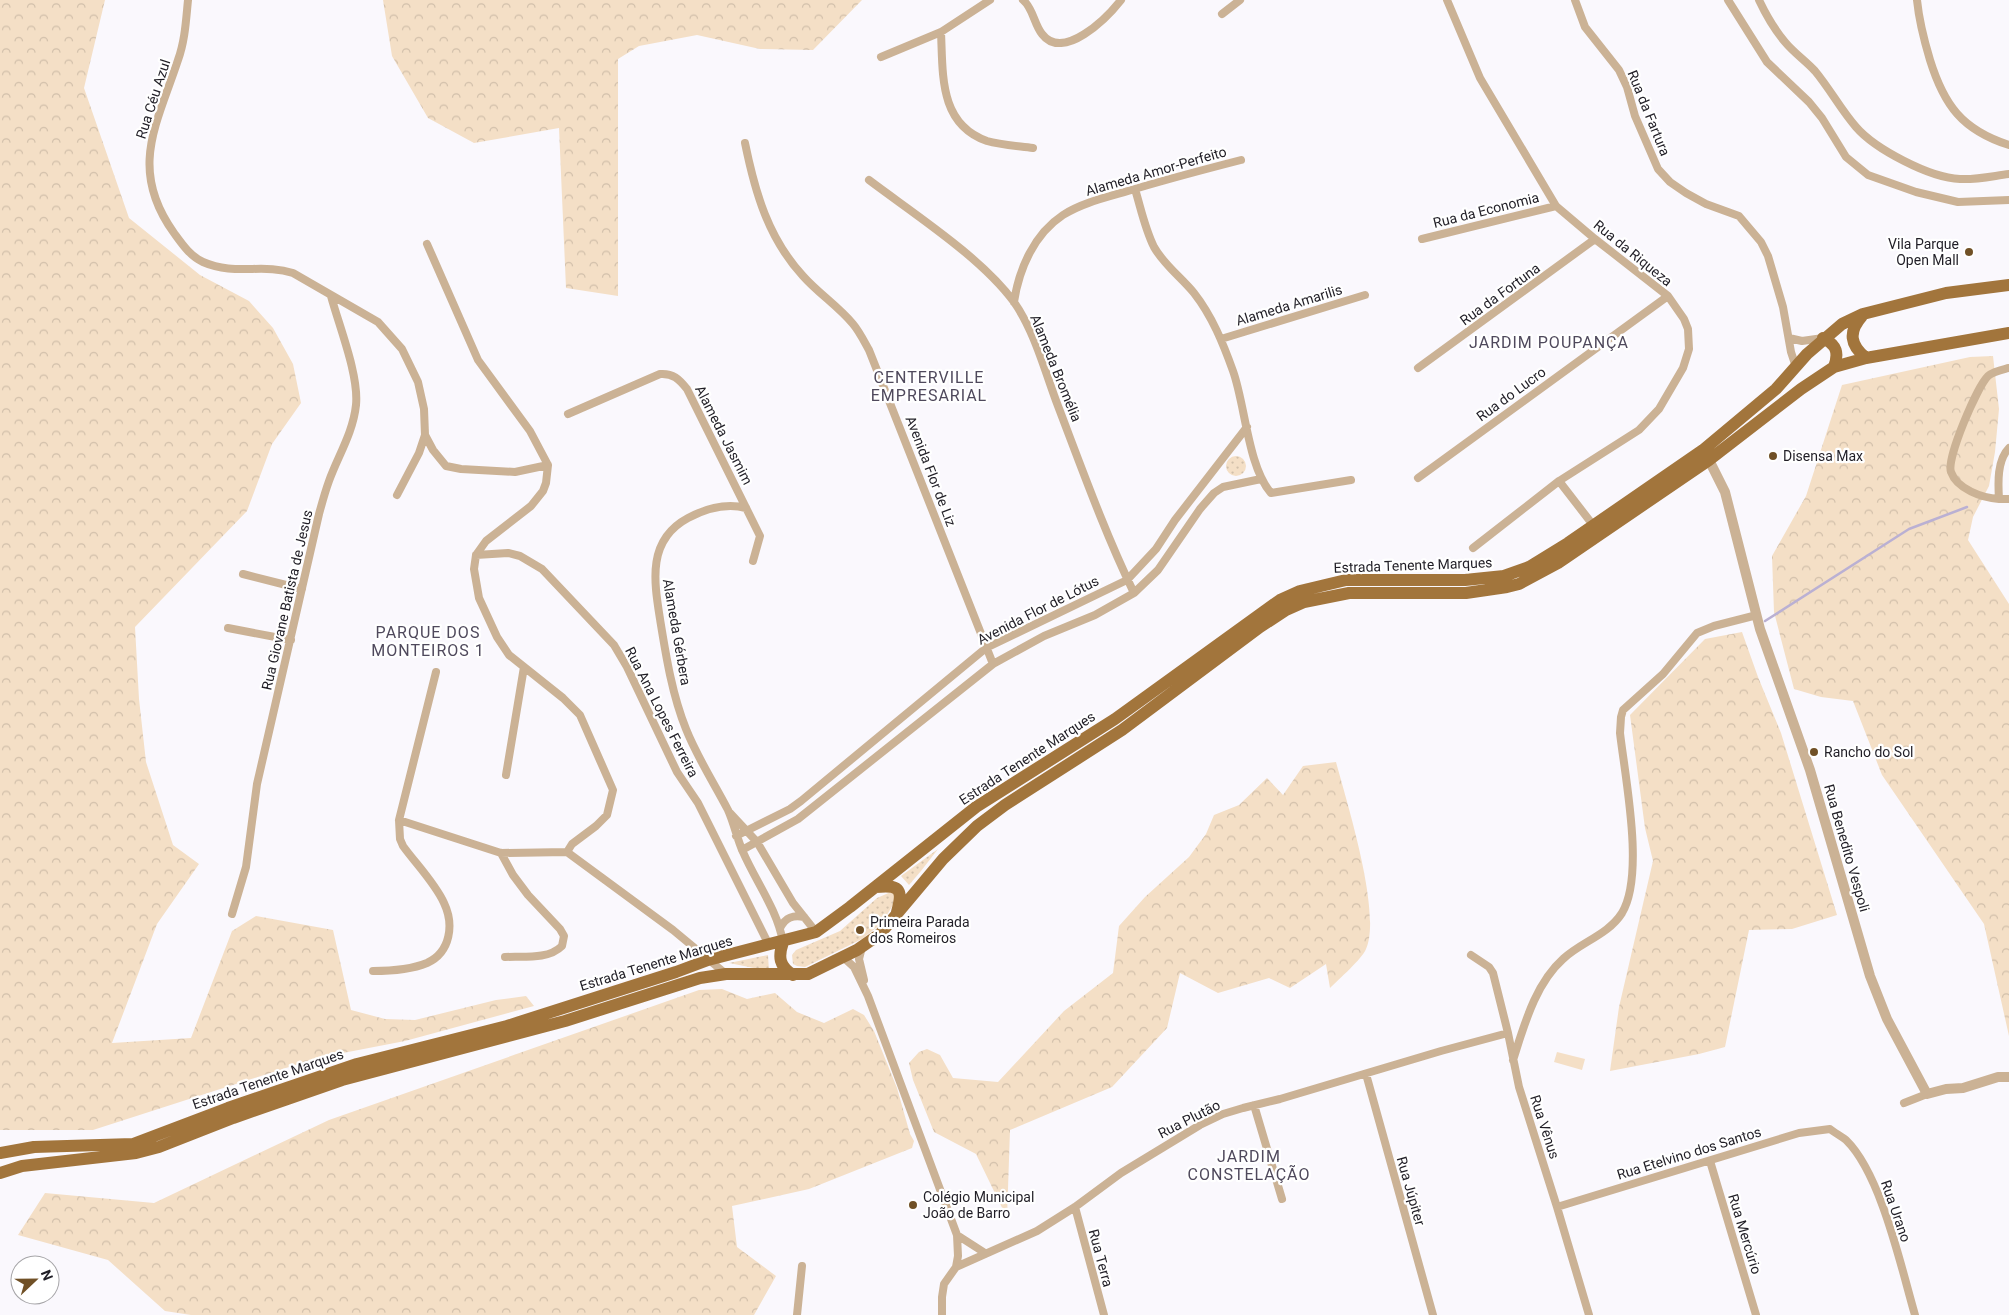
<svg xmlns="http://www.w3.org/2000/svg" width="2009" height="1315" font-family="Roboto,sans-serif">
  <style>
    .grass { fill: url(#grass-dots) }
    .forest { fill: url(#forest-crowns) }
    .garden { fill: #f4dfc6 }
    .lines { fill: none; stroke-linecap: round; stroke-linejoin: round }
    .stream { stroke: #bab0d3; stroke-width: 2.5 }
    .minor { stroke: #cbb295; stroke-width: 8 }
    .tertiary { stroke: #cbb295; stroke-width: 10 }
    .primary { stroke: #a2753c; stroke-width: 12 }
    .poi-dot { fill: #705026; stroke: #fff; stroke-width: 2 }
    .labels { text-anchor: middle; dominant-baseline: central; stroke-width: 4.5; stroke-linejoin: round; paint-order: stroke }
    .street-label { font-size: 14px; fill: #201e26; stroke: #fff }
    .poi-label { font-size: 14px; fill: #201e26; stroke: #fff; text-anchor: start }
    .quarter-label { font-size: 16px; letter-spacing: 1px; fill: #4f495c; stroke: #fff }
  </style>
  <defs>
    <pattern id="grass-dots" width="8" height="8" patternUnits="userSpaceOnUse" patternTransform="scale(1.25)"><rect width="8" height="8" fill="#f4dfc6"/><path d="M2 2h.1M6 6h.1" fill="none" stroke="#d1bfaa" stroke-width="1.8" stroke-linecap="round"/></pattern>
    <pattern id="forest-crowns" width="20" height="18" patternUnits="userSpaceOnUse" patternTransform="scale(1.25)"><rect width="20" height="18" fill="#f4dfc6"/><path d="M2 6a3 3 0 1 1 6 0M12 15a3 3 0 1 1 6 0" fill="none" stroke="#d1bfaa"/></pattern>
  </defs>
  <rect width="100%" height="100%" fill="#faf8fd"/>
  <path class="grass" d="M1226 466a10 10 0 1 1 20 0a10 10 0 1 1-20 0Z
    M 938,849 L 921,871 L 909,885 L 901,876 Z
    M 893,891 L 896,900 L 882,923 L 862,939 L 805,967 L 797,966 L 793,964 L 792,955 L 796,950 L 840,931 L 877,898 Z
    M 768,955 L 769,971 L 729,963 Z"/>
  <path class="forest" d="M 0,0 L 105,0 L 84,88 L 129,218 L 200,275 L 249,301 L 273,328 L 293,364 L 301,403 L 272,444 L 247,511 L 135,627 L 139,699 L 146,762 L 173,845 L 199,864 L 157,924 L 112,1043 L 191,1038 L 232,931 L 256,916 L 333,930 L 351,1010 L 385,1019 L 415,1020 L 496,1000 L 526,996 L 534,1006 L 405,1041 L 317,1058 L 93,1130 L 0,1130 Z
    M 383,0 L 862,0 L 813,50 L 760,49 L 697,35 L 639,46 L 618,59 L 618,296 L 566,288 L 559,128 L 474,143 L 428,118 L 392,56 Z
    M 1993,356 L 1999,409 L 1995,452 L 1989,486 L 1973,517 L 1968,540 L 2009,604 L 2009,1036 L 1984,924 L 1882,775 L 1853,701 L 1821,697 L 1794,689 L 1774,612 L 1772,556 L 1806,496 L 1842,385 L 1970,357 Z
    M 1742,632 L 1758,677 L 1781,733 L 1837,915 L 1792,929 L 1749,930 L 1725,1047 L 1699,1054 L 1610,1071 L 1619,1007 L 1653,861 L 1645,828 L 1630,715 L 1705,639 Z
    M 1336,762 C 1347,803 1382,913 1366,949 C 1362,959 1339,979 1330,988 L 1326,964 L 1290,988 L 1269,978 L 1218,993 L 1180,973 L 1167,1028 L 1112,1087 L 1010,1130 L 1007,1218 L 976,1154 L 934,1132 L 913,1080 L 909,1063 L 919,1052 L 927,1049 L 940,1055 L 953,1078 L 998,1082 L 1064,1011 L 1113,973 L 1119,926 L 1145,897 L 1189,857 L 1206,834 L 1214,815 L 1239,805 L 1267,778 L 1283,795 L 1303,766 Z
    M 722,989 L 747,999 L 775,993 L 797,1012 L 824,1023 L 853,1009 L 864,1015 L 874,1031 L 897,1088 L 910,1134 L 914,1141 L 912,1148 L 809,1189 L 732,1206 L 737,1247 L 776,1276 L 754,1315 L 191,1315 L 165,1311 L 108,1260 L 18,1235 L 45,1193 L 154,1203 L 329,1120 L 699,990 Z"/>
  <path class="garden" d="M 1557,1052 L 1585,1059 L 1582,1070 L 1554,1062 Z"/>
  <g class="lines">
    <path class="stream" d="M 1765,621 L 1909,529 L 1967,507"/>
    <path class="minor" d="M 188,0 C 186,20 185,41 178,60 C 157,124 128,169 174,233 C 182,244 190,256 203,262 C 235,276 263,263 293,273 L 378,322 L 402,349 L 418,382 L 424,409 L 425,435 L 433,450 L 446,466 L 461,469 L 515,472 L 548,465
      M 1023,0 C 1033,8 1034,24 1042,34 C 1063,62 1107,18 1121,0
      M 1447,0 L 1480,78 L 1556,206 L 1595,239 L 1668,296 L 1684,319 L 1688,329 L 1689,349 L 1683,368 L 1659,409 L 1639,430 L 1559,481 L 1473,548
      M 1575,0 L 1585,27 L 1619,70 L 1627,87 L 1635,116 L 1658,169 L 1670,182 L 1686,193 L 1706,204 L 1739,216 L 1761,242 L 1768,256 L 1783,307 L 1791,352 L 1796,367
      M 1728,0 L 1767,62 L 1809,102 L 1822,118 L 1846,157 L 1868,175 L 1916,192 L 1958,202 L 2009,200
      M 1759,0 C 1766,15 1775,30 1785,42 C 1794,53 1806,61 1815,71 C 1830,89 1841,110 1856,127 C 1875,149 1930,178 1960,179 C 1976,180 1993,176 2009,174
      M 1917,0 C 1919,20 1924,40 1930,60 C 1944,105 1962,130 2009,145
      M 1222,14 L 1240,0
      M 941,32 C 943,75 939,124 987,141 C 1001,145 1018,146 1033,148
      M 881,57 L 941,32 L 990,0
      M 745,143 C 755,192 768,238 803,276 C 818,293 838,306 853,324 C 859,331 864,341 869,350 L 993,664
      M 869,180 C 914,214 981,257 1014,302 C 1035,332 1045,372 1058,406 C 1082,469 1105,533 1134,593
      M 1135,189 C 1141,209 1145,229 1154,247 C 1164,265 1181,277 1194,293 C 1212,316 1223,343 1233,371 C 1245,404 1248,467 1271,493 L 1351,480
      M 1422,239 L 1556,206
      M 427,244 L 478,360 L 530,431 L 548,465 L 546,483 L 543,491 L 531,506 L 486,541 L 476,555 L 474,569 L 479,598 L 497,637 L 509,655 L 563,698 L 580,715 L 613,790 L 607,815 L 596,826 L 572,844 L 567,852
      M 1014,302 C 1019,269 1034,234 1063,215 C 1085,201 1113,196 1138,188 C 1172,178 1206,169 1241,160
      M 1789,338 L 1802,341 L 1823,338
      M 1221,339 L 1365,295
      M 1418,368 L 1595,239
      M 568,414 L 660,374 C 673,373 679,379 687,389 L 760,536 L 753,561
      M 2009,448 C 1997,460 1998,483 1999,499 L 2009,499
      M 1418,478 L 1668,296
      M 1559,481 L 1593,525
      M 397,495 L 419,453 L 425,435
      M 1999,499 C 1982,498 1957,489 1951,472 C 1946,459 1977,387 1988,376 C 1994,371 2001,370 2009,368
      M 746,508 C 726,503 705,509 688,518 C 647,540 654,581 660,619 C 666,656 672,694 686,729 C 697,757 714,783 728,810 C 734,823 737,839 743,852 C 756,882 777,909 783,942
      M 476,555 L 508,553 L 520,556 L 542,569 L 614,645 L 627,667 L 677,772 L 698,803 L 769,945
      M 243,574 L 302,589
      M 228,628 L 291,640
      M 506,775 L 524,667
      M 730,813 L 757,842 L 793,903 L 816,932
      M 399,820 L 501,853 L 567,852
      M 736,836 L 790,809 L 801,801 L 986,648 L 1127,580 L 1156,549 L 1175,520 L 1247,427
      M 742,850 L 798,819 L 993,664 L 1044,636 L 1095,615 L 1134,593 L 1158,570 L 1200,509 L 1214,493 L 1223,487 L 1261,479
      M 567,852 L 673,930 L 726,974
      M 501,853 L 513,875 L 528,895 L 560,929 L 564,936 L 562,946 C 548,960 523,956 505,957
      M 232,914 L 246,867 L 257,784 L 319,514 C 322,503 325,492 329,481 C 338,456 353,433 356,405 C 359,375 339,326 331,296
      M 780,928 C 786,917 793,915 804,917
      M 862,947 L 859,959 L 864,980
      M 1471,955 L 1489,967 L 1493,973 L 1508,1033 L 1519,1087 L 1557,1207 L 1589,1315
      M 843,957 L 854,967 L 868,996 L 957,1235 L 985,1253
      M 373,971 C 392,971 410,970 427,963 C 451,952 454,924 444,903 C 435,883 416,864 403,846 L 400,839 L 399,820 L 436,672
      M 1513,1060 C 1524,1026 1535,984 1563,959 C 1581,942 1608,935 1622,913 C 1645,875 1625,777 1620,733 L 1621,717 L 1623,710 L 1663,674 L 1697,633 L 1714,626 L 1757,615
      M 1366,1074 L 1433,1315
      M 1904,1103 L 1927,1094
      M 1254,1105 L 1282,1199
      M 1710,1161 L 1756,1315
      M 1075,1207 L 1104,1315
      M 1557,1207 L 1799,1133 L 1830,1129 C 1835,1133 1841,1136 1846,1140 C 1881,1174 1901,1267 1915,1315
      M 956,1267 L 958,1256 L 957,1235
      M 797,1315 L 802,1266
      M 942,1315 L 942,1297 L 944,1284 L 956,1267 L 1037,1231 L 1075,1207 L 1121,1173 L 1200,1125 L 1223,1114 L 1243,1108 L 1280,1099 L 1441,1051 L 1508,1033"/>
    <path class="tertiary" d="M 1709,460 L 1725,492 L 1760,629 L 1810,770 L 1870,976 L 1887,1019 L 1927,1094 L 1946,1089 L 1963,1088 L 1998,1077 L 2009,1077"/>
    <path class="primary" d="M 1862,316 C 1848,332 1850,345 1866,358
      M 1823,338 C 1837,345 1839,353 1834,367
      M 875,887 C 898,885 904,887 897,912
      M 783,942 C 778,957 779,966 793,975
      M 0,1153 L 34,1147 L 133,1144 L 228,1108 L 357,1064 L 507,1026 L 676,972 L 708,960 L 816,932 L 850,907 L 976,807 L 1115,719 L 1280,600 L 1300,591 L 1346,580 L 1465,580 L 1504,576 L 1529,567 L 1568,543 L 1703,450 L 1776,389 L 1807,354 L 1842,324 L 1863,314 L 1946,293 L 2009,285
      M 0,1173 L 22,1166 L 136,1153 L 159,1147 L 233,1118 L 342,1080 L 565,1021 L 700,978 L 726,974 L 808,974 L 857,950 L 880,934 L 943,859 L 977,826 L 1005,805 L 1122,730 L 1260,627 L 1286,610 L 1304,602 L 1349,593 L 1466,593 L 1507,587 L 1519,584 L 1558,563 L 1709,460 L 1801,389 L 1834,367 L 1866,358 L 2009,333"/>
  </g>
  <g class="poi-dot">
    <circle cx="1969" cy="252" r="5"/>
    <circle cx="1773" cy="456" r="5"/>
    <circle cx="1814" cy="752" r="5"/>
    <circle cx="860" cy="930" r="5"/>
    <circle cx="913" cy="1205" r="5"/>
  </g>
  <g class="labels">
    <g class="street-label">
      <text transform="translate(153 99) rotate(-72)">Rua Céu Azul</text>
      <text transform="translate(1649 113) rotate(68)">Rua da Fartura</text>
      <text transform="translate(1156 171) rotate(-16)">Alameda Amor-Perfeito</text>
      <text transform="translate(1486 210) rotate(-14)">Rua da Economia</text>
      <text transform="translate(1633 253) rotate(39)">Rua da Riqueza</text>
      <text transform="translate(1500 294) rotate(-36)">Rua da Fortuna</text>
      <text transform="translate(1289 305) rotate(-17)">Alameda Amarilis</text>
      <text transform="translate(1056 368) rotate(68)">Alameda Bromélia</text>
      <text transform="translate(1511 394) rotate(-36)">Rua do Lucro</text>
      <text transform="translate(724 435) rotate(63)">Alameda Jasmim</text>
      <text transform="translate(931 471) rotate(69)">Avenida Flor de Liz</text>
      <text transform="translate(1413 565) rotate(-2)">Estrada Tenente Marques</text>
      <text transform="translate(287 600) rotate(-77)">Rua Giovane Batista de Jesus</text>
      <text transform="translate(1038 610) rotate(-27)">Avenida Flor de Lótus</text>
      <text transform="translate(677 632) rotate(80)">Alameda Gérbera</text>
      <text transform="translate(662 712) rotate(63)">Rua Ana Lopes Ferreira</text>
      <text transform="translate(1027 758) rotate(-33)">Estrada Tenente Marques</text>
      <text transform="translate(1847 848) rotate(74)">Rua Benedito Vespoli</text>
      <text transform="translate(656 963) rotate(-17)">Estrada Tenente Marques</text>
      <text transform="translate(268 1079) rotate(-19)">Estrada Tenente Marques</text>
      <text transform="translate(1189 1119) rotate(-27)">Rua Plutão</text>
      <text transform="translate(1545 1127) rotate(72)">Rua Vênus</text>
      <text transform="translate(1689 1153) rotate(-17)">Rua Etelvino dos Santos</text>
      <text transform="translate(1411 1191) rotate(74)">Rua Júpiter</text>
      <text transform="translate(1896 1211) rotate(71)">Rua Urano</text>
      <text transform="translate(1745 1234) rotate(73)">Rua Mercúrio</text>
      <text transform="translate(1101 1258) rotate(75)">Rua Terra</text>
    </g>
    <g class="poi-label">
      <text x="1959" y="244" text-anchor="end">Vila Parque<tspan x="1959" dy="16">Open Mall</tspan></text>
      <text x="1783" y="456">Disensa Max</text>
      <text x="1824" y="752">Rancho do Sol</text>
      <text x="870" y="922">Primeira Parada<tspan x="870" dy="16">dos Romeiros</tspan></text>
      <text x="923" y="1197">Colégio Municipal<tspan x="923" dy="16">João de Barro</tspan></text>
    </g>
    <g class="quarter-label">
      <text x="1549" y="342">JARDIM POUPANÇA</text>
      <text x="929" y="377">CENTERVILLE<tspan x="929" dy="18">EMPRESARIAL</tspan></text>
      <text x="428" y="632">PARQUE DOS<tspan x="428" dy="18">MONTEIROS 1</tspan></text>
      <text x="1249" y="1156">JARDIM<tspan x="1249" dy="18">CONSTELAÇÃO</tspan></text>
    </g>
  </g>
  <g transform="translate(35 1280) rotate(68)"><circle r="24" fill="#ffffff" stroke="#a6a5a8"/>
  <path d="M0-4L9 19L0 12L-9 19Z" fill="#705026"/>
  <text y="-8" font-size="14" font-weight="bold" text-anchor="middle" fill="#201e26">N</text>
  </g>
</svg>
